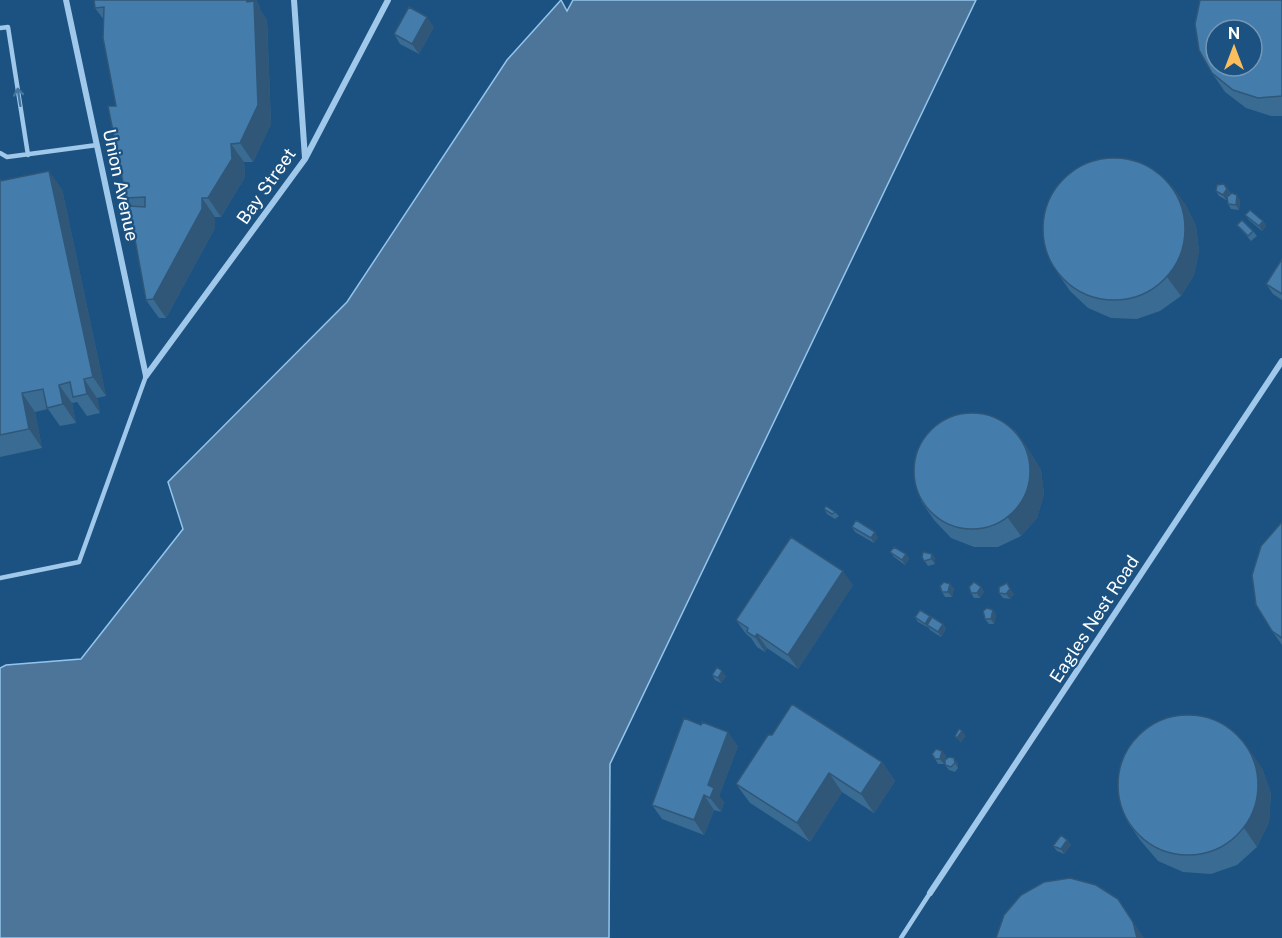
<svg xmlns="http://www.w3.org/2000/svg" width="1282" height="938" font-family="'Public Sans',sans-serif">
  <style>
    .water { fill: #4d7599; stroke: #93c5ec; stroke-width: 1.5 }
    .lines { fill: none; stroke-linecap: round; stroke-linejoin: round }
    .lane { stroke: #a0c8ea; stroke-width: 4.5 }
    .street { stroke: #a0c8ea; stroke-width: 6 }
    .wall { fill: #3a6b93 }
    .shaded-wall { fill: #305778 }
    .building { fill: #447cab; stroke: #305778; stroke-width: 1.5; fill-rule: evenodd }
    .oneway { stroke: #4375a0 }
    .labels { text-anchor: middle; dominant-baseline: central; stroke-width: 4.5; stroke-linejoin: round; paint-order: stroke }
    .street-label { font-size: 18px; fill: #fff; stroke: #1b5281 }
  </style>
  <rect width="100%" height="100%" fill="#1b5281"/>
  <path class="water" d="M 561,0 L 567,11 L 573,0 L 976,0 L 610,764 L 609,938 L 0,938 L 0,668 L 6,665 L 81,659 L 183,529 L 168,482 L 347,302 L 507,60 Z"/>
  <g class="lines">
    <path class="lane" d="M 0,28 L 8,27 L 28,155
      M 0,153 L 7,157 L 97,145
      M 0,578 L 79,562 L 146,376
      M 901,938 L 930,893"/>
    <path class="street" d="M 66,0 L 146,376
      M 294,0 L 305,158
      M 146,376 L 305,159 L 388,0
      M 930,893 L 1282,361"/>
  </g>
  <path class="wall" d="M 94,0 L 256,0 L 259,5 L 260,10 L 267,20 L 271,124 L 253,162 L 244,162 L 245,177 L 221,217 L 215,217 L 215,228 L 166,318 L 159,318 L 146,300 L 132,206 L 126,198 L 116,106 L 104,20 L 95,8 Z
    M 1282,0 L 1282,116 L 1271,116 L 1246,108 L 1225,92 L 1212,73 Z
    M 434,27 L 419,54 L 400,44 L 394,34 Z
    M 0,179 L 1,181 L 62,189 L 106,396 L 97,398 L 100,413 L 87,416 L 77,402 L 72,403 L 76,423 L 60,426 L 48,409 L 35,412 L 42,448 L 0,457 Z
    M 1224,184 L 1231,194 L 1240,200 L 1239,210 L 1231,209 L 1228,204 L 1228,199 L 1226,200 L 1219,196 L 1216,191 Z
    M 1185,204 L 1196,226 L 1199,251 L 1194,275 L 1181,296 L 1160,311 L 1137,319 L 1111,318 L 1088,308 L 1070,291 L 1057,272 Z
    M 1245,215 L 1263,221 L 1266,226 L 1262,231 L 1249,220 Z
    M 1237,225 L 1253,231 L 1257,236 L 1251,241 Z
    M 1282,259 L 1282,300 L 1273,294 L 1266,284 Z
    M 1015,430 L 1028,449 L 1041,470 L 1044,494 L 1037,518 L 1021,536 L 998,547 L 974,547 L 951,538 L 934,520 L 921,501 Z
    M 824,509 L 835,512 L 839,516 L 835,519 L 827,514 Z
    M 1282,523 L 1282,645 L 1272,631 Z
    M 852,527 L 878,537 L 874,543 L 855,532 Z
    M 890,552 L 906,554 L 909,559 L 905,565 L 894,557 Z
    M 932,554 L 935,558 L 935,564 L 928,566 L 922,557 Z
    M 950,584 L 954,589 L 952,597 L 945,597 L 942,592 Z
    M 853,585 L 798,669 L 767,648 L 765,652 L 757,647 L 751,638 L 746,634 L 736,620 Z
    M 981,587 L 984,592 L 980,598 L 974,598 L 971,593 Z
    M 999,593 L 1014,594 L 1010,599 L 1003,598 Z
    M 993,610 L 996,615 L 994,624 L 989,624 L 985,619 Z
    M 930,616 L 931,618 L 943,624 L 946,629 L 941,637 L 930,630 L 929,628 L 918,622 L 915,617 Z
    M 712,675 L 726,676 L 721,683 L 715,680 Z
    M 701,725 L 738,746 L 719,796 L 724,802 L 721,812 L 714,810 L 704,835 L 662,819 L 652,805 Z
    M 942,751 L 946,756 L 945,759 L 958,763 L 958,768 L 955,772 L 949,770 L 945,765 L 945,760 L 944,764 L 938,764 L 935,759 Z
    M 882,762 L 895,781 L 874,813 L 842,792 L 810,842 L 750,803 L 736,784 Z
    M 1262,768 L 1271,794 L 1269,822 L 1257,847 L 1237,865 L 1211,874 L 1183,872 L 1158,861 L 1140,840 L 1127,821 Z
    M 1067,840 L 1071,845 L 1064,854 L 1057,851 L 1053,846 Z"/>
  <path class="shaded-wall" d="M 247,0 L 256,0 L 259,5 L 260,10 L 267,20 L 271,124 L 253,162 L 240,143 Z
    M 427,17 L 434,27 L 419,54 L 412,44 Z
    M 231,144 L 244,162 L 245,177 L 221,217 L 208,198 Z
    M 49,171 L 62,189 L 106,396 L 93,377 Z
    M 1172,185 L 1185,204 L 1196,226 L 1199,251 L 1194,275 L 1181,296 L 1167,277 Z
    M 1227,189 L 1231,194 L 1226,200 L 1223,195 Z
    M 1237,195 L 1240,200 L 1239,210 L 1236,205 Z
    M 202,198 L 215,217 L 215,228 L 166,318 L 153,299 Z
    M 1263,221 L 1266,226 L 1262,231 L 1259,226 Z
    M 84,379 L 97,398 L 100,413 L 87,394 Z
    M 59,385 L 72,403 L 76,423 L 63,404 Z
    M 22,393 L 35,412 L 42,448 L 29,429 Z
    M 1015,430 L 1028,449 L 1041,470 L 1044,494 L 1037,518 L 1021,536 L 1008,518 Z
    M 875,532 L 878,537 L 874,543 L 871,538 Z
    M 906,554 L 909,559 L 905,565 L 902,560 Z
    M 932,554 L 935,558 L 935,564 L 931,559 Z
    M 843,571 L 853,585 L 798,669 L 788,655 Z
    M 950,584 L 954,589 L 952,597 L 948,592 Z
    M 981,587 L 984,592 L 980,598 L 977,593 Z
    M 1010,588 L 1014,594 L 1010,599 L 1006,594 Z
    M 993,610 L 996,615 L 994,624 L 991,619 Z
    M 930,616 L 934,621 L 927,625 L 929,628 L 925,624 Z
    M 943,624 L 946,629 L 941,637 L 938,632 Z
    M 757,634 L 767,648 L 765,652 L 755,637 Z
    M 722,671 L 726,676 L 721,683 L 718,678 Z
    M 962,731 L 966,736 L 961,743 L 957,738 Z
    M 728,732 L 738,746 L 719,796 L 724,802 L 721,812 L 710,798 L 708,785 Z
    M 1249,749 L 1262,768 L 1271,794 L 1269,822 L 1257,847 L 1244,828 Z
    M 942,751 L 946,756 L 944,764 L 940,759 Z
    M 954,758 L 958,763 L 958,768 L 955,763 Z
    M 882,762 L 895,781 L 874,813 L 861,794 Z
    M 829,773 L 842,792 L 810,842 L 797,823 Z
    M 704,795 L 714,810 L 704,835 L 694,820 Z
    M 1067,840 L 1071,845 L 1064,854 L 1061,849 Z
    M 1118,899 L 1144,938 L 1137,938 Z"/>
  <path class="building" d="M 94,0 L 247,0 L 247,2 L 254,1 L 258,105 L 240,143 L 231,144 L 232,159 L 208,198 L 202,198 L 202,209 L 153,299 L 146,300 L 129,206 L 145,207 L 145,197 L 126,198 L 108,106 L 116,106 L 103,38 L 104,7 L 95,8 Z
    M 1200,0 L 1282,0 L 1282,96 L 1258,98 L 1233,90 L 1212,73 L 1199,50 L 1195,24 ZM 1216,30 L 1252,30 L 1252,66 L 1216,66 Z
    M 409,7 L 427,17 L 412,44 L 394,34 Z
    M1043 229a71 71 0 1 1 142 0a71 71 0 1 1-142 0Z
    M 49,171 L 93,377 L 84,379 L 87,394 L 73,397 L 70,382 L 59,385 L 63,404 L 47,408 L 43,389 L 22,393 L 29,429 L 0,435 L 0,181 Z
    M 1224,184 L 1227,189 L 1223,195 L 1216,191 L 1217,185 Z
    M 1232,193 L 1237,195 L 1236,205 L 1228,204 L 1227,197 Z
    M 1250,210 L 1263,221 L 1259,226 L 1245,215 Z
    M 1242,220 L 1253,231 L 1248,236 L 1237,225 Z
    M 1282,259 L 1282,294 L 1266,284 Z
    M914 471a58 58 0 1 1 116 0a58 58 0 1 1-116 0Z
    M 826,506 L 835,512 L 832,514 L 824,509 Z
    M 856,520 L 875,532 L 871,538 L 852,527 Z
    M 1281,523 L 1282,523 L 1282,638 L 1272,631 L 1256,605 L 1252,575 L 1261,546 Z
    M 791,537 L 843,571 L 788,655 L 757,634 L 755,637 L 747,632 L 748,628 L 736,620 Z
    M 894,547 L 906,554 L 902,560 L 890,552 Z
    M 923,552 L 932,554 L 931,559 L 924,561 L 922,557 Z
    M 944,582 L 950,584 L 948,592 L 942,592 L 940,586 Z
    M 974,582 L 981,587 L 977,593 L 971,593 L 969,587 Z
    M 1007,583 L 1010,589 L 1006,594 L 999,593 L 999,587 Z
    M 987,608 L 993,610 L 991,619 L 985,619 L 983,611 Z
    M 920,610 L 930,616 L 925,624 L 915,617 Z
    M 932,617 L 943,624 L 938,632 L 927,625 Z
    M 717,667 L 722,671 L 718,678 L 712,675 Z
    M 792,704 L 882,762 L 861,794 L 829,773 L 797,823 L 736,784 L 768,735 L 772,735 Z
    M1118 785a70 70 0 1 1 140 0a70 70 0 1 1-140 0Z
    M 684,718 L 701,725 L 702,722 L 728,732 L 708,785 L 714,788 L 710,798 L 704,795 L 694,820 L 652,805 Z
    M 959,729 L 962,731 L 957,738 L 955,736 Z
    M 936,749 L 942,751 L 940,759 L 935,759 L 932,754 Z
    M 949,757 L 954,758 L 955,763 L 951,767 L 945,765 L 945,760 Z
    M 1061,835 L 1067,840 L 1061,849 L 1053,846 Z
    M 1070,878 L 1096,885 L 1118,899 L 1133,922 L 1137,938 L 996,938 L 1004,915 L 1021,895 L 1044,882 Z"/>
  <defs><path id="oneway-shaft" d="M-6 0H5M1.5-3L5.5 0L1.5 3" fill="none" stroke-width="1.6" stroke-linecap="round" stroke-linejoin="round" transform="scale(1.5)"/></defs>
  <use class="oneway" href="#oneway-shaft" transform="translate(19 97) rotate(-99)"/>
  <g class="labels">
    <g class="street-label">
      <text transform="translate(121 185) rotate(78)">Union Avenue</text>
      <text transform="translate(266 186) rotate(-55)">Bay Street</text>
      <text transform="translate(1094 619) rotate(-57)">Eagles Nest Road</text>
    </g>
  </g>
  <g transform="translate(1234 48)"><circle r="28" fill="#1b5281" stroke="#7697b3" stroke-width="1.5"/>
  <path d="M0-4.5L10 22L0 15L-10 22Z" fill="#fbbe5d"/>
  <text y="-9" font-size="16" font-weight="bold" text-anchor="middle" fill="#ffffff">N</text>
  </g>
</svg>
